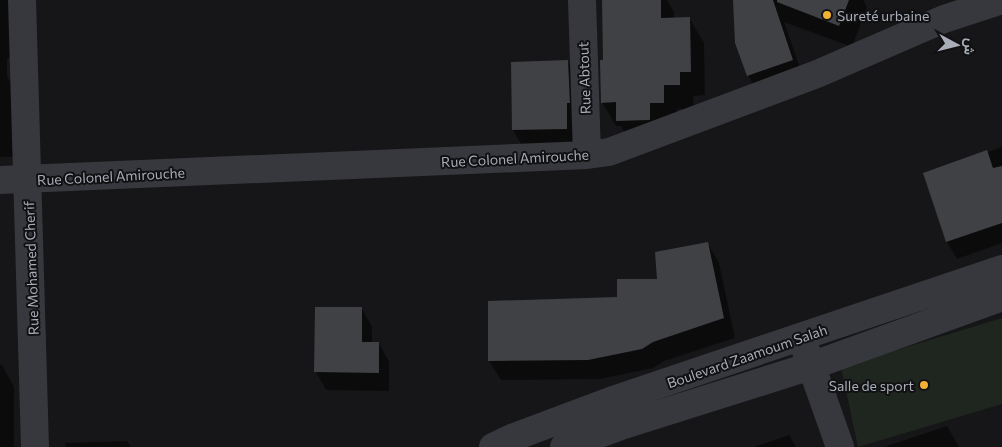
<svg xmlns="http://www.w3.org/2000/svg" width="1002" height="447" font-family="Commissioner,Vazirmatn,sans-serif">
  <style>
    .green { fill: #1e261f }
    .shadow { fill: #0007 }
    .building { fill: #404145 }
    .lines { fill: none; stroke-linecap: round; stroke-linejoin: round }
    .minor { stroke: #37383d; stroke-width: 28 }
    .poi-dot { fill: #f2b134; stroke: #111113; stroke-width: 2 }
    .labels { text-anchor: middle; dominant-baseline: central; stroke-width: 4; stroke-linejoin: round; paint-order: stroke }
    .poi-label { font-size: 14px; fill: #a8adb8; stroke: #111113; text-anchor: start }
    .street-label { font-size: 14px; fill: #a8adb8; stroke: #111113 }
  </style>
  <rect width="100%" height="100%" fill="#161618"/>
  <path class="green" d="M 1002,318 L 1002,404 L 858,447 L 841,367 Z"/>
  <path class="shadow" d="M 0,0 L 9,0 L 12,55 L 7,59 L 7,76 L 15,89 L 14,157 L 0,157 Z
    M 603,0 L 667,0 L 674,12 L 674,19 L 690,19 L 704,43 L 705,95 L 693,96 L 694,109 L 677,109 L 677,127 L 631,145 L 621,126 L 616,126 L 602,102 L 605,61 Z
    M 734,0 L 863,0 L 867,7 L 852,47 L 784,22 L 805,82 L 761,98 L 748,75 Z
    M 568,62 L 582,86 L 580,153 L 527,154 L 513,130 Z
    M 1002,147 L 1002,243 L 957,259 L 947,242 L 924,174 Z
    M 708,244 L 719,263 L 735,338 L 664,361 L 653,368 L 600,379 L 501,380 L 489,361 L 489,302 L 618,298 L 658,280 Z
    M 316,308 L 362,309 L 372,327 L 372,343 L 379,343 L 389,362 L 389,391 L 326,390 L 316,372 Z
    M 0,365 L 2,365 L 14,387 L 14,447 L 0,447 Z
    M 947,426 L 959,447 L 884,447 Z
    M 789,435 L 796,447 L 754,447 Z
    M 127,441 L 131,447 L 66,447 L 65,443 Z"/>
  <path class="building" d="M 602,0 L 661,0 L 661,18 L 690,17 L 691,72 L 680,72 L 680,85 L 664,85 L 664,103 L 650,103 L 650,120 L 616,121 L 616,102 L 601,103 L 600,60 L 603,60 Z
    M 733,0 L 773,0 L 793,60 L 747,76 L 735,43 Z
    M 777,0 L 849,0 L 839,26 L 777,2 Z
    M 568,60 L 570,103 L 567,103 L 567,129 L 512,130 L 511,62 Z
    M 987,150 L 993,168 L 1002,166 L 1002,223 L 946,242 L 923,173 Z
    M 708,242 L 724,318 L 653,342 L 642,349 L 588,360 L 488,361 L 488,301 L 617,297 L 617,279 L 657,279 L 655,252 Z
    M 315,307 L 362,307 L 362,342 L 379,342 L 379,373 L 314,372 Z"/>
  <g class="lines">
    <path class="minor" d="M 22,0 L 35,447
      M 582,0 L 587,155
      M 0,180 L 587,155 L 609,152 L 817,74 L 944,19 L 1002,0
      M 805,348 L 840,447
      M 493,447 L 514,437 L 610,401 L 1002,269
      M 564,447 L 621,426 L 811,366 L 1002,297"/>
  </g>
  <g class="poi-dot">
    <circle cx="827" cy="15" r="5"/>
    <circle cx="924" cy="385" r="5"/>
  </g>
  <g class="labels">
    <g class="poi-label">
      <text x="837" y="15">Sureté urbaine</text>
      <text x="914" y="385" text-anchor="end">Salle de sport</text>
    </g>
    <g class="street-label">
      <text transform="translate(584 78) rotate(-92)">Rue Abtout</text>
      <text transform="translate(515 158) rotate(-3)">Rue Colonel Amirouche</text>
      <text transform="translate(111 176) rotate(-3)">Rue Colonel Amirouche</text>
      <text transform="translate(31 268) rotate(-92)">Rue Mohamed Cherif</text>
      <text transform="translate(747 356) rotate(-19)">Boulevard Zaamoum Salah</text>
    </g>
  </g>
  <g transform="translate(957 45) rotate(97)" stroke="#111113" stroke-width="4" paint-order="stroke">
  <path d="M0-4L9 19L0 12L-9 19Z" fill="#a8adb8"/>
  <text y="-8" font-size="14" font-weight="bold" text-anchor="middle" fill="#a8adb8">ش</text>
  </g>
</svg>
